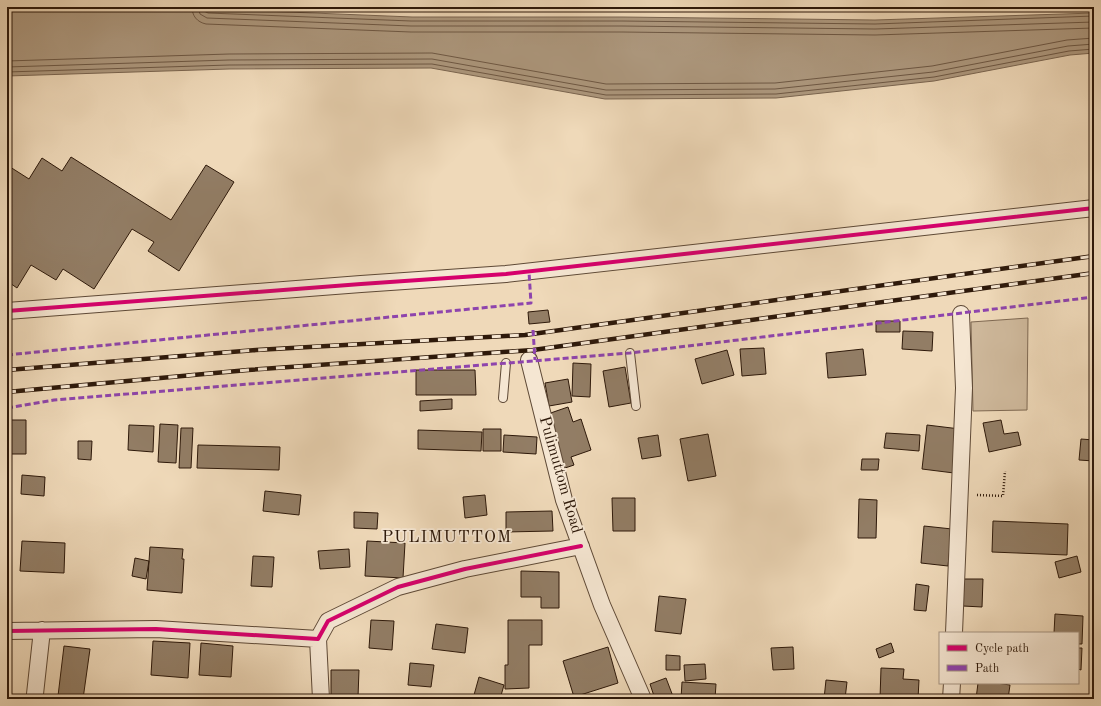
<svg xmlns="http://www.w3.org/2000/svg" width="1101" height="706" font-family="'Old Standard TT',serif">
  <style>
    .green { fill: #ceb89b; stroke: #7e6852 }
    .water { fill: #ad987e; stroke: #7a6550 }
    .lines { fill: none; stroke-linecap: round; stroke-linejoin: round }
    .shore { stroke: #6e5844; stroke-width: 1 }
    .building { fill: #927d65; stroke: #2e190a }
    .lane-casing { stroke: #5e4936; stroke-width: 10 }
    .street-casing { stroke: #5e4936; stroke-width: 18 }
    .path { stroke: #2e190a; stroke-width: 2.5; stroke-dasharray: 1 2; stroke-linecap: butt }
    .lane { stroke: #f5e6d2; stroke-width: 8 }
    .street { stroke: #f5e6d2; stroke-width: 16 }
    .rail-casing { stroke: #2e190a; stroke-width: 4.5 }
    .rail { stroke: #f5e6d2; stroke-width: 3; stroke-dasharray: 9; stroke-linecap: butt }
    .quiet { stroke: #8e44ad; stroke-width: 3; stroke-dasharray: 6 3; stroke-linecap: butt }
    .cycleway-casing { stroke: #f5e6d2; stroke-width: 6 }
    .cycleway { stroke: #d6006c; stroke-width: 4 }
    .labels { text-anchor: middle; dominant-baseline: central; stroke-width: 3.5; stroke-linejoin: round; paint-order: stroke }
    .street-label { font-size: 16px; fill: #2e190a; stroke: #f5e6d2 }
    .neighbourhood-label { font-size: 17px; letter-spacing: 1px; fill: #2e190a; stroke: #f5e6d2 }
  </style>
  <rect width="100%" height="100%" fill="#efd9b9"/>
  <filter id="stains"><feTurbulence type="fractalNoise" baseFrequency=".005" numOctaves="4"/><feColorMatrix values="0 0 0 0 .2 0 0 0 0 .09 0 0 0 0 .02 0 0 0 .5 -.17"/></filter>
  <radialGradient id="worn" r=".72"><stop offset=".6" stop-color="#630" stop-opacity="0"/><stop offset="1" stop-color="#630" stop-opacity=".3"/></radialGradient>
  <path class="green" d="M 1028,318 L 1027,410 L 973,411 L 971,322 Z"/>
  <path class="water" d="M 7,7 L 164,7 L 412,17 L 622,17 L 875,20 L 1094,13 L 1094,53 L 1070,55 L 934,81 L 776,98 L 605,99 L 431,68 L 229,69 L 7,76 Z"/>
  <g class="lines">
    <path class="shore" d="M 192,7 C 192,16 197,22 206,24 L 411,32 L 622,32 L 875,35 L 1094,28
      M 198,7 L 200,14 L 207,18 L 411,26 L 622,26 L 875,29 L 1094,22
      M 203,7 L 204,11 L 208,13 L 411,21 L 622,21 L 875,24 L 1094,16
      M 7,61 L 229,54 L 432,53 L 606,84 L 775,83 L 932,66 L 1067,40 L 1094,38
      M 7,67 L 229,60 L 432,59 L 606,90 L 775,89 L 933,72 L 1068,46 L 1094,44
      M 7,72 L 229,65 L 432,64 L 606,95 L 776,94 L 934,77 L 1069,51 L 1094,49"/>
  </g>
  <path class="building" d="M 71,157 L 171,220 L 206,165 L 234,182 L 179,271 L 148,251 L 154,242 L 132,229 L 94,289 L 63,269 L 56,280 L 31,265 L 17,288 L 7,281 L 7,165 L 29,179 L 42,158 L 62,171 Z
    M 548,310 L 550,322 L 529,324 L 528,312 Z
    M 876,321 L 900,321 L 900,332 L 876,332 Z
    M 903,331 L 933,332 L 932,351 L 902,349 Z
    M 764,348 L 766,374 L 742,376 L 740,349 Z
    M 863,349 L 866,375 L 828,378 L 826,353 Z
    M 727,350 L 734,375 L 702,384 L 695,359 Z
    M 573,363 L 591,364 L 590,397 L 572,396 Z
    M 625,367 L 631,403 L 609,407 L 603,371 Z
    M 416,370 L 475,370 L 476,395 L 416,395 Z
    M 568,379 L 572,402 L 549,406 L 545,383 Z
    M 452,399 L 452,409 L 420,411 L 420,401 Z
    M 568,407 L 573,422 L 581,419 L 591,450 L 571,457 L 574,465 L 559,470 L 542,416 Z
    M 7,420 L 26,420 L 26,454 L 7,454 Z
    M 1001,420 L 1004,434 L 1018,432 L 1021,445 L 989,452 L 983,423 Z
    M 160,424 L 178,425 L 176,463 L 158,462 Z
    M 129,425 L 154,426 L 153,452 L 128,450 Z
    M 927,425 L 960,429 L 954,473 L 922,469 Z
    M 181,428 L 193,428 L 191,468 L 179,468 Z
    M 483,429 L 501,429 L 501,451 L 483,451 Z
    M 418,430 L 482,432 L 481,451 L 418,449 Z
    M 886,433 L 920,435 L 919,451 L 884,448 Z
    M 708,434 L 716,476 L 688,481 L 680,439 Z
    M 504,435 L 537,437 L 536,454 L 503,452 Z
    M 658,435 L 661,456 L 642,459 L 638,438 Z
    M 1081,439 L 1094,440 L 1094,461 L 1079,460 Z
    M 78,441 L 92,441 L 91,460 L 78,459 Z
    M 198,445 L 280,447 L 279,470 L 197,468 Z
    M 862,459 L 879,459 L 878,470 L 861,470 Z
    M 22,475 L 45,477 L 44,496 L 21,494 Z
    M 265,491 L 301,495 L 299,515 L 263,511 Z
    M 485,495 L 487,515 L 465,518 L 463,497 Z
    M 612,498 L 635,498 L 635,531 L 613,531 Z
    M 859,499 L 877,500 L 876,538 L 858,538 Z
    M 552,511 L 553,531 L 506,532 L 506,512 Z
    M 354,512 L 378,513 L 377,529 L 354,528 Z
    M 993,521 L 1068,524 L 1067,555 L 992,552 Z
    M 924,526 L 952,529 L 948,566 L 921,563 Z
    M 22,541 L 65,543 L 64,573 L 20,571 Z
    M 367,541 L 405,543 L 403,578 L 365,576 Z
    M 150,547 L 183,549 L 182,559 L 184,559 L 182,593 L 147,590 Z
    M 349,549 L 350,567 L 320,569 L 318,551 Z
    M 253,556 L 274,557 L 272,587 L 251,586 Z
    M 1077,556 L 1081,572 L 1059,578 L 1055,562 Z
    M 135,558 L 149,561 L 146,579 L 132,576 Z
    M 521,571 L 559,572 L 559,608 L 541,608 L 541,597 L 521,597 Z
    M 964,579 L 983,579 L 982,607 L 963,606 Z
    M 916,584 L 929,586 L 926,611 L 914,610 Z
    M 659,596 L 686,599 L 681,634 L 655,631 Z
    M 1055,614 L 1083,616 L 1082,644 L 1078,644 L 1078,633 L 1054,633 Z
    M 371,620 L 394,621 L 392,650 L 369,648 Z
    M 508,620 L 542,620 L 542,645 L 529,645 L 529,688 L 505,689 L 505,665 L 508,665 Z
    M 436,624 L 468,628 L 465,653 L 432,649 Z
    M 153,641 L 190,643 L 188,678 L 151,675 Z
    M 201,643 L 233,646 L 231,677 L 199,675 Z
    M 891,643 L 894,652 L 879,658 L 876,649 Z
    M 64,646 L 90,649 L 83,699 L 58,696 Z
    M 608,647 L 618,683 L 574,697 L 563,661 Z
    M 793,647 L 794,669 L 773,670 L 771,648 Z
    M 1078,648 L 1082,648 L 1081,670 L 1078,669 Z
    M 666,655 L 680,656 L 680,670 L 666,670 Z
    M 410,663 L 434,665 L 431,687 L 408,685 Z
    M 705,664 L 706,679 L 685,681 L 684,665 Z
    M 881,668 L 904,669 L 903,679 L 919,680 L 918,699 L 880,699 Z
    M 331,670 L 359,670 L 358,697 L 331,697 Z
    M 479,677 L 504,685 L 500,699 L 487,699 L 474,695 Z
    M 666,678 L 674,699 L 655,699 L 650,684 Z
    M 826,680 L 847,682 L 845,699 L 824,699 Z
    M 682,682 L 716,684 L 715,699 L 681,699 Z
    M 978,683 L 996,683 L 1010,685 L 1008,699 L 976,699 Z
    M 48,695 L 59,697 L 59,699 L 47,699 Z"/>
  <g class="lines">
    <g class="lane-casing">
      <path id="lane" d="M 630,353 L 636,406
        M 503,398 L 506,363"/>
    </g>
    <g class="street-casing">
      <path id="street" d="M 7,311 L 361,284 L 506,274 L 1094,208
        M 529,360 L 564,500 L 602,605 L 643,699
        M 7,631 L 156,629 L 318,639 L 328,621 L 398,587 L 465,569 L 581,546
        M 954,633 L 964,388 L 961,314
        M 318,639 L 321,699
        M 35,694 L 42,630
        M 951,699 L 952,683"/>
    </g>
    <path class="path" d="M 977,495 L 1003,496 L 1005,471"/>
    <use href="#lane" class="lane"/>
    <use href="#street" class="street"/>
    <g class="rail-casing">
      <path id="rail" d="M 7,370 L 256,350 L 525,335 L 1094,256
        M 7,392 L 248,370 L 533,350 L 1094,273"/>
    </g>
    <use href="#rail" class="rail"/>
    <path class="quiet" d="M 533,330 L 535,360
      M 7,355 L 531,303 L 529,272
      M 7,408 L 54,400 L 630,353 L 1094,297"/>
    <g class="cycleway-casing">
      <path id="cycleway" d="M 7,311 L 361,284 L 506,274 L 1094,208
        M 7,631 L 156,629 L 318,639 L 328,621 L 398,587 L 465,569 L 581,546"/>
    </g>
    <use href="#cycleway" class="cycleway"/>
  </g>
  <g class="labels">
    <g class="street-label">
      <text transform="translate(560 475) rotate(74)">Pulimuttom Road</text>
    </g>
    <g class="neighbourhood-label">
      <text x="447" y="537">PULIMUTTOM</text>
    </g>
  </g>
  <rect width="1101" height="706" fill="none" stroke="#efd9b9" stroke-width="24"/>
  <rect x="8" y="8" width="1085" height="690" fill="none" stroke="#2e190a" stroke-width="2"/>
  <rect x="12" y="12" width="1077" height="682" fill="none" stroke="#2e190a"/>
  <rect x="939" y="632" width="140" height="52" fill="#f5e6d2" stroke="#a59482"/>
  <rect x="947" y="645" width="20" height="6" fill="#d6006c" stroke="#a59482"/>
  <text x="975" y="652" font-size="12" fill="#2e190a">Cycle path</text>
  <rect x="947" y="665" width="20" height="6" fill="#8e44ad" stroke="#a59482"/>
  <text x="975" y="672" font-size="12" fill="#2e190a">Path</text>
  <rect width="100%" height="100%" filter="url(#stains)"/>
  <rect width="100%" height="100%" fill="url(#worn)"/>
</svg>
